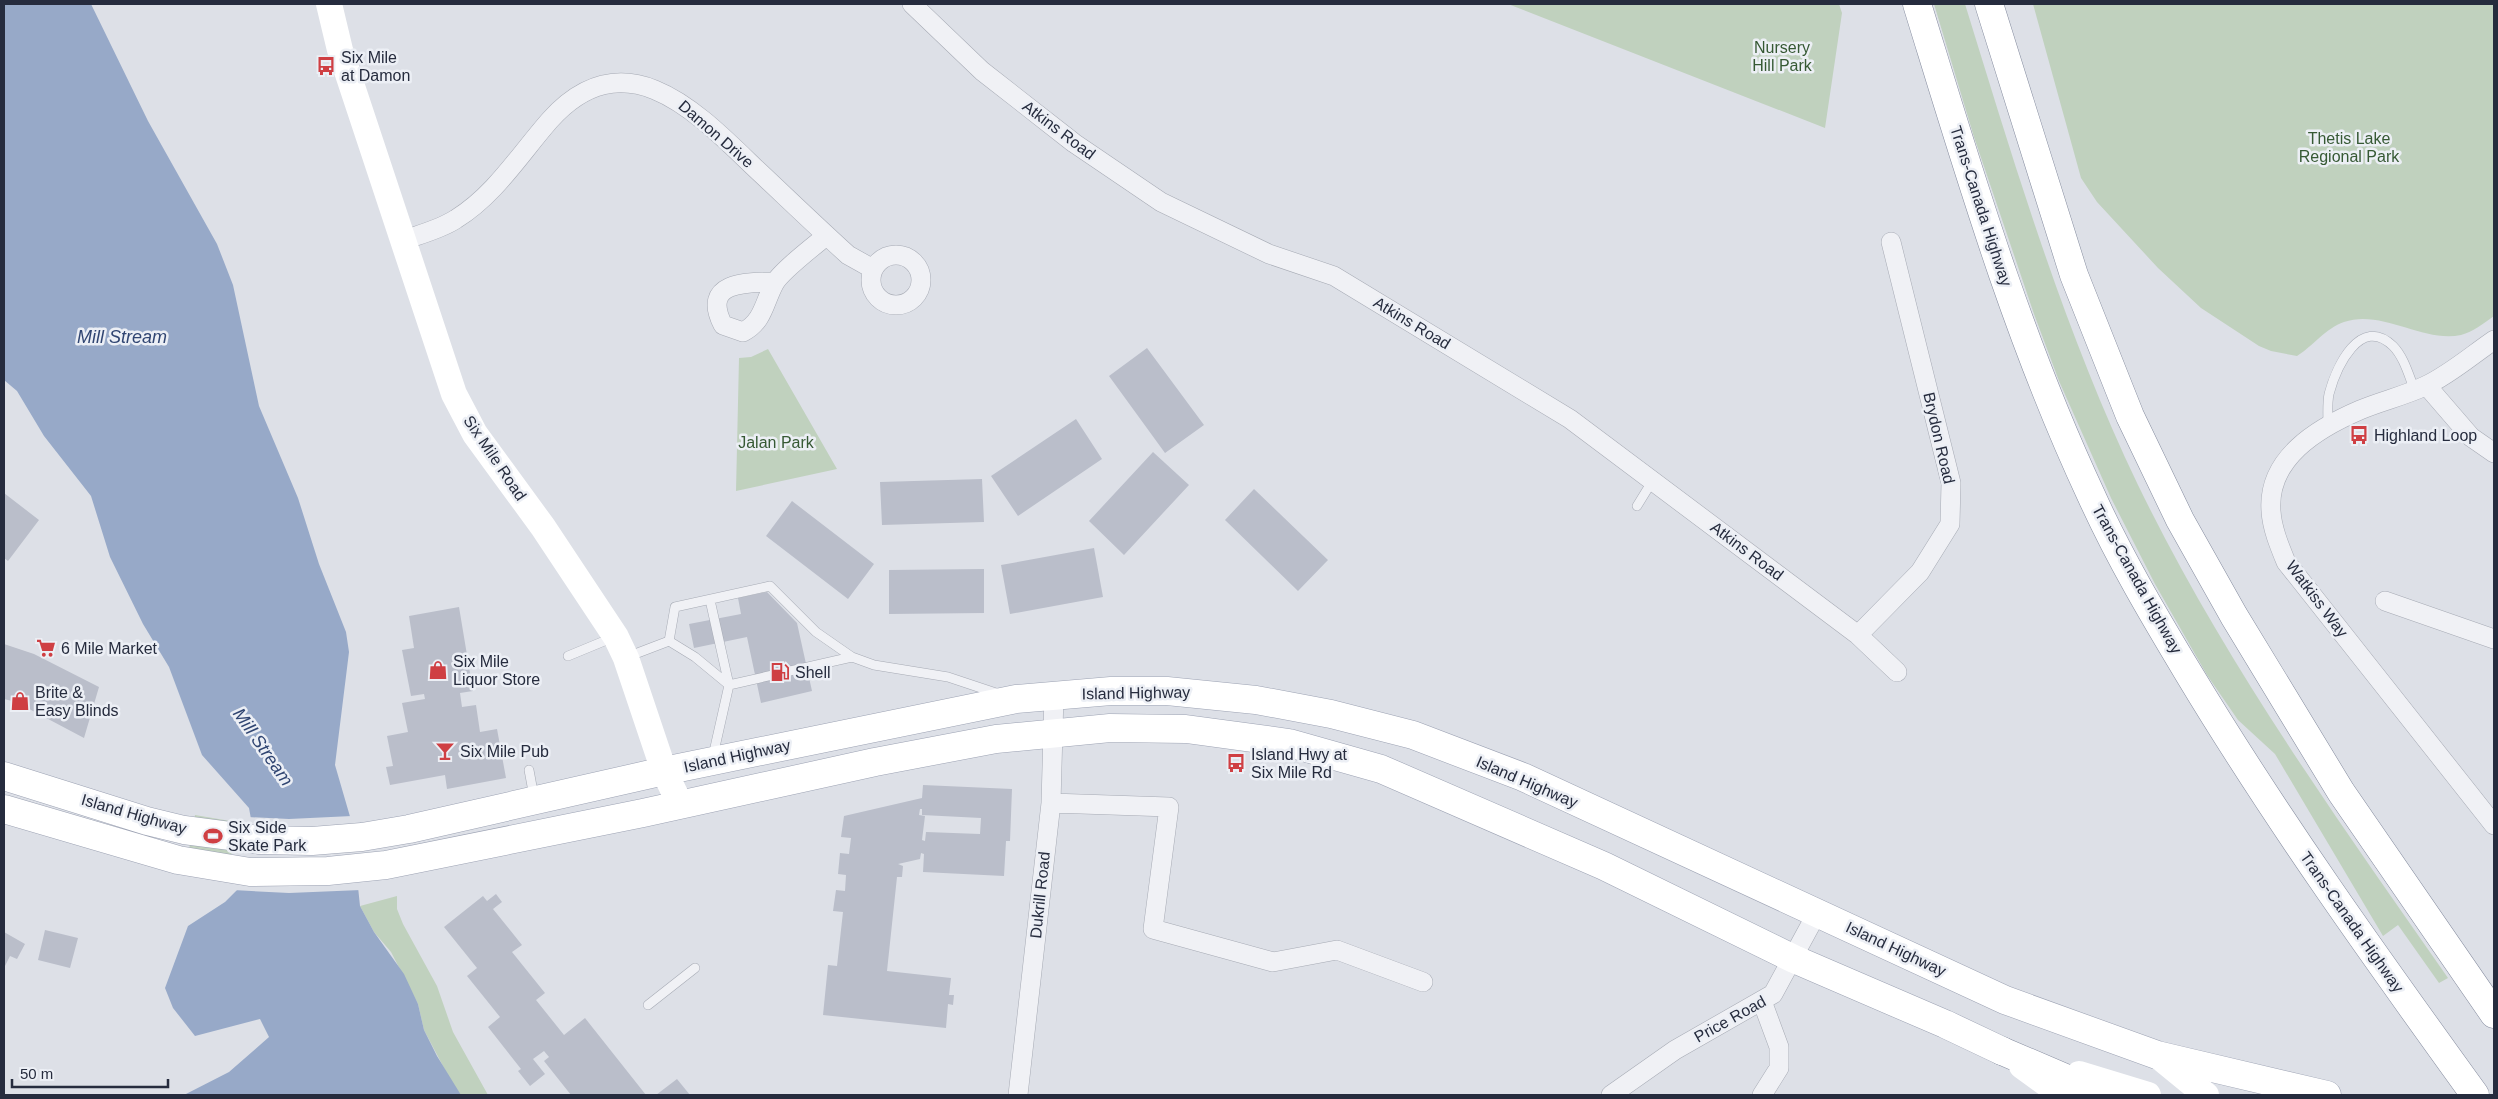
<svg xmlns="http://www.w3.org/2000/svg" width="2498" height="1099" font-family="Arial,sans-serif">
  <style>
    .green { fill: #c0d1be }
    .water { fill: #97a9c8 }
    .pier { fill: #dde0e7 }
    .building { fill: #babeca; fill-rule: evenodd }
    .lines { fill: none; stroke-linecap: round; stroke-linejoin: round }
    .lane-casing { stroke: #a6aab4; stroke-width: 10 }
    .street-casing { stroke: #a6aab4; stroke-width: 20 }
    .primary-casing { stroke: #9ca2b3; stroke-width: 29 }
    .highway-casing { stroke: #848b9e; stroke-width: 29 }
    .lane { stroke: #f0f1f5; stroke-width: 9 }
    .street { stroke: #f0f1f5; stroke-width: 19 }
    .secondary { stroke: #fff; stroke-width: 26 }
    .primary { stroke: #fff; stroke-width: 28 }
    .highway { stroke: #fff; stroke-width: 28 }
    .labels { text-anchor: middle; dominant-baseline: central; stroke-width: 5; stroke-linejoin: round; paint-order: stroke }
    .park-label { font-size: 16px; fill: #365934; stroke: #eceff5 }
    .poi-label { font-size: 16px; fill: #262c3e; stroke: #eceff5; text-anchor: start }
    .street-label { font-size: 16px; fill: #262c3e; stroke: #eceff5 }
    .water-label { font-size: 18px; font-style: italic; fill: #304572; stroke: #eceff5 }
  </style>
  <rect width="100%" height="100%" fill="#dde0e7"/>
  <path class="green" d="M 1508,4 L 1839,4 L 1842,13 L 1825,128 Z
    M 1934,4 L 1965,4 C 2015,166 2064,331 2138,485 C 2223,660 2337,819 2448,978 L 2439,983 L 2398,925 L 2383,936 L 2275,754 L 2238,720 L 2207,675 L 2155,584 L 2111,498 L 2059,381 L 2034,314 L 1974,137 Z
    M 2033,4 L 2494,4 L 2494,316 C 2484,323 2473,332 2461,335 C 2423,343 2382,309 2344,322 C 2326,328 2313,346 2297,356 L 2271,351 L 2259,346 L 2201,308 L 2158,268 L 2097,202 L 2081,178 Z
    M 768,349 L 837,469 L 736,491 L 739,358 L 751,357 Z
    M 195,815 L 236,822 L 231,857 L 189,850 Z
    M 397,896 L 397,909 L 403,924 L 437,986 L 453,1032 L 488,1095 L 461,1095 L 454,1087 L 424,1030 L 418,1004 L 391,952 L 374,932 L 360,906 Z"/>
  <path class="water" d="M 4,4 L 91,4 L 148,121 L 217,244 L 233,285 L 259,406 L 298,498 L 319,564 L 346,632 L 349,652 L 335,765 L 351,820 L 360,906 L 374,932 L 404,974 L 418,1004 L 424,1030 L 437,1056 L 461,1095 L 184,1095 L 229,1072 L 269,1037 L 260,1019 L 195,1036 L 173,1008 L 165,988 L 188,926 L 225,902 L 239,888 L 253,830 L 249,808 L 202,755 L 169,667 L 143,624 L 110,557 L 91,496 L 44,436 L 17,391 L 4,380 Z"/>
  <path class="pier" d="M 352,816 L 361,890 L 289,893 L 233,890 L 236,887 L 251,830 L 248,817 L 289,819 Z"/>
  <path class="building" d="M 1147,348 L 1204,425 L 1165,453 L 1109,376 Z
    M 1076,419 L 1102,459 L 1018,516 L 991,476 Z
    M 1153,452 L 1189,485 L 1124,555 L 1089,521 Z
    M 982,479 L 984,522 L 882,525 L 880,482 Z
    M 1254,489 L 1328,560 L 1298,591 L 1225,520 Z
    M 4,493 L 39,520 L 8,561 L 4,558 Z
    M 792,501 L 874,564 L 848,599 L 766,536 Z
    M 1094,548 L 1103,597 L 1010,614 L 1001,565 Z
    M 984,569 L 984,613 L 889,614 L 889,570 Z
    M 767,592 L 797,623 L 812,691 L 761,703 L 747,637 L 694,648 L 689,624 L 741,614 L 738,598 Z
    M 459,607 L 473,691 L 460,693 L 462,707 L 476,705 L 480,732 L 497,729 L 506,778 L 447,789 L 445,775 L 390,785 L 386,767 L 393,766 L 387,736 L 408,732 L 402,703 L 425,699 L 424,694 L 411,696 L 402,650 L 414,648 L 409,616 Z
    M 4,644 L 34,654 L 99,687 L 84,738 L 16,702 L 4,699 Z
    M 923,785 L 1012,789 L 1010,841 L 1006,841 L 1004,876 L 923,872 L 924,854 L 921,853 L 920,859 L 898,864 L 903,866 L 902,877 L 897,877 L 887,971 L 951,978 L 949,995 L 954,995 L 953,1005 L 948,1004 L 946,1028 L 823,1015 L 828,965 L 837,966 L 843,912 L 833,911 L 836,890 L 845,891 L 846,875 L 838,874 L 840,853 L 849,854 L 851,838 L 841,837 L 844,816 L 922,798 ZM 920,809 L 922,809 L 922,815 L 981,818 L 980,834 L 926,832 L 925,841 L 922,840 L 925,816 L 919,815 Z
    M 496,894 L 502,902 L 493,909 L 522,945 L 512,952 L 545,993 L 536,1000 L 564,1035 L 585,1018 L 646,1095 L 571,1095 L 544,1061 L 549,1057 L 544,1051 L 533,1059 L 545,1074 L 530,1086 L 518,1071 L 521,1069 L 488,1027 L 500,1017 L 467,976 L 477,968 L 444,927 L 483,896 L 487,901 Z
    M 45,930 L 78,938 L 70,968 L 38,960 Z
    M 4,932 L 25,944 L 17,959 L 10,956 L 4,968 Z
    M 677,1079 L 690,1095 L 656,1095 Z"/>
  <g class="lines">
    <g class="lane-casing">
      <path id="lane" d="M 2328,425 C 2328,416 2327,404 2329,394 C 2336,368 2360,314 2393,346 C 2404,357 2409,376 2415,391
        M 1637,506 L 1653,480
        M 710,600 L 729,685
        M 669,641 L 675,607 L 770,586 L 816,632 L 852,657 L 874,665 L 948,677 L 999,694
        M 669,641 L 695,657 L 729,685
        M 568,656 L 614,637
        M 627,657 L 669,641
        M 713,756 L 729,685 L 852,657
        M 529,770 L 534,797
        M 648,1005 L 695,968"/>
    </g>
    <g class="street-casing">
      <path id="street" d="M 912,4 L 982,71 L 1074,143 L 1161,202 L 1269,254 L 1334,276 L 1570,419 L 1858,635 L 1897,672
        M 404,240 C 421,234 441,229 456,219 C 495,195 520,154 550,120 C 625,37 696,111 754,167 C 785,196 816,226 848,255 L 873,269
        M871 280a25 25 0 1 1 50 0a25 25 0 1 1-50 0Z
        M 775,282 C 745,282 701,282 723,325 L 743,332 C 763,322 764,303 774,284 C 780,272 814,246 826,236
        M 2494,340 C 2472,355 2449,375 2425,386 C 2404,396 2381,401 2360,410 C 2318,428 2267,458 2271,511 C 2272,528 2279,545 2286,562 L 2494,825
        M 2427,386 L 2471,437 L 2494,453
        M 2385,601 L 2494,639
        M 1858,635 L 1920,572 L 1950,524 L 1951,483 L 1891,242
        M 1051,803 L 1169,807 L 1153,929 L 1273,962 L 1337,950 L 1423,982
        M 1762,1001 L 1779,1047 L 1779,1068 L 1762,1095
        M 1018,1095 L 1051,803 L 1054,695
        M 1611,1095 L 1675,1050 L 1773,994 L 1817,913"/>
    </g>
    <g class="primary-casing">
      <path id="primary" d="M 4,776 L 147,821 L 184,830 L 260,840 L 312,841 L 362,837 L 409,829 L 664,771 L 1016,699 L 1111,691 L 1167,691 L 1256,700 L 1331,714 L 1413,735 L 1523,777 L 2005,1000 L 2157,1055 L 2327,1095
        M 4,809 L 178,860 L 250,872 L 328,871 L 386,865 L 643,813 L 875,762 L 996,739 L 1110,728 L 1186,729 L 1289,743 L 1381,769 L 1604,866 L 1794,959 L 1945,1024 L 2002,1051"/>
    </g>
    <g class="highway-casing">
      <path id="highway" d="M 1917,4 C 1968,169 2017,337 2091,495 C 2119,557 2154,616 2189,674 C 2277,820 2376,958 2475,1095
        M 1989,4 L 2074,275 L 2130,416 L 2180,520 L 2234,616 L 2341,792 L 2494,1014
        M 2002,1051 L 2105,1095"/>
    </g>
    <use href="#lane" class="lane"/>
    <use href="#street" class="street"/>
    <path class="secondary" d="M 329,4 L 340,50 L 454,394 L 475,434 L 543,527 L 616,637 L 626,658 L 664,771 L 680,804
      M 2157,1055 L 2206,1095
      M 2022,1066 L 2062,1095
      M 2079,1074 L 2148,1095"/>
    <use href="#primary" class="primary"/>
    <use href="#highway" class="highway"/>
  </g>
  <defs>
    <g id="bus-bare" transform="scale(1.5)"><path d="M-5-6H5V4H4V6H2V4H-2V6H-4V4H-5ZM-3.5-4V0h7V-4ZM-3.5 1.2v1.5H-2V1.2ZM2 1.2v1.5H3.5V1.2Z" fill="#cf3f43" stroke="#eceff5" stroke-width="2.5" paint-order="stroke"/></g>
    <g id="supermarket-bare" transform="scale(1.5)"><path d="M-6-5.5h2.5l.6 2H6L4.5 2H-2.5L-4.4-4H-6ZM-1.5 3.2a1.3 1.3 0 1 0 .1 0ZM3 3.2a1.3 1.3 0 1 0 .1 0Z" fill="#cf3f43" stroke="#eceff5" stroke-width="2.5" paint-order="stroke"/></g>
    <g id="shop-bare" transform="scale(1.5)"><path d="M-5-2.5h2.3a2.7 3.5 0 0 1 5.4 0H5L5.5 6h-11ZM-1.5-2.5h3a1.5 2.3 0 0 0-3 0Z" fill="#cf3f43" stroke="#eceff5" stroke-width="2.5" paint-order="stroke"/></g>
    <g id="fuel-bare" transform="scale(1.5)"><path d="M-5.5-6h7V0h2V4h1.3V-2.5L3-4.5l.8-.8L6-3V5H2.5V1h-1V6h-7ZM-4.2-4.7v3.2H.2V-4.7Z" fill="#cf3f43" stroke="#eceff5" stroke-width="2.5" paint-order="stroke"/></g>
    <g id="bar-bare" transform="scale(1.5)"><path d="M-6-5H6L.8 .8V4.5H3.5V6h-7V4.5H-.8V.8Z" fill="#cf3f43" stroke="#eceff5" stroke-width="2.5" paint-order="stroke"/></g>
    <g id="stadium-bare" transform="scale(1.5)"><path d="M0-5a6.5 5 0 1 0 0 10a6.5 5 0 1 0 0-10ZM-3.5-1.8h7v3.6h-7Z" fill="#cf3f43" stroke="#eceff5" stroke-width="2.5" paint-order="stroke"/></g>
  </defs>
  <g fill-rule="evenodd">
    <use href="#bus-bare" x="326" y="66"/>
    <use href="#bus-bare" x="2359" y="435"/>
    <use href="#supermarket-bare" x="46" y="648"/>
    <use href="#shop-bare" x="438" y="670"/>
    <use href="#fuel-bare" x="780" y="672"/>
    <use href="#shop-bare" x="20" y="701"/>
    <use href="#bar-bare" x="445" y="751"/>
    <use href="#bus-bare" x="1236" y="763"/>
    <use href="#stadium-bare" x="213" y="836"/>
  </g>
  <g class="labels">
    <g class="park-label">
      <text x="1782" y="47">Nursery<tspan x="1782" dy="18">Hill Park</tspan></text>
      <text x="2349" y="138">Thetis Lake<tspan x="2349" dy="18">Regional Park</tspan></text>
      <text x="776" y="442">Jalan Park</text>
    </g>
    <g class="poi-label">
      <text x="341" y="57">Six Mile<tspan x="341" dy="18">at Damon</tspan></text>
      <text x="2374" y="435">Highland Loop</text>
      <text x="61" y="648">6 Mile Market</text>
      <text x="453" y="661">Six Mile<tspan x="453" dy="18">Liquor Store</tspan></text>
      <text x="795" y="672">Shell</text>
      <text x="35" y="692">Brite &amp;<tspan x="35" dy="18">Easy Blinds</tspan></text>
      <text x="460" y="751">Six Mile Pub</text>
      <text x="1251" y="754">Island Hwy at<tspan x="1251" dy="18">Six Mile Rd</tspan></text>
      <text x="228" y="827">Six Side<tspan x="228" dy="18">Skate Park</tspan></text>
    </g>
    <g class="street-label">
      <text transform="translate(1059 130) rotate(37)">Atkins Road</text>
      <text transform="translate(716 134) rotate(41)">Damon Drive</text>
      <text transform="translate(1981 206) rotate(72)">Trans-Canada Highway</text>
      <text transform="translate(1412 323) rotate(31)">Atkins Road</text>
      <text transform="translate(1939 438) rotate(77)">Brydon Road</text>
      <text transform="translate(495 458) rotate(56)">Six Mile Road</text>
      <text transform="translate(1747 551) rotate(37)">Atkins Road</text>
      <text transform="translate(2137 579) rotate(61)">Trans-Canada Highway</text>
      <text transform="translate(2317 599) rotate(53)">Watkiss Way</text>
      <text transform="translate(1136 693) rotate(-1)">Island Highway</text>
      <text transform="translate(737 756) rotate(-12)">Island Highway</text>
      <text transform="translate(1527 782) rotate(23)">Island Highway</text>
      <text transform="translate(134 814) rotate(16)">Island Highway</text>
      <text transform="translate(1040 895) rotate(-84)">Dukrill Road</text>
      <text transform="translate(2352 922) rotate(55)">Trans-Canada Highway</text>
      <text transform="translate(1896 949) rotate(25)">Island Highway</text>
      <text transform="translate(1730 1019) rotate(-29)">Price Road</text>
    </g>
    <g class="water-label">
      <text x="122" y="337">Mill Stream</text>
      <text transform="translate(263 747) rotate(55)">Mill Stream</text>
    </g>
  </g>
  <rect width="2498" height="1099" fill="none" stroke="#262c3e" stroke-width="10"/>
  <path d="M12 1079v8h156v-8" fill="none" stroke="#262c3e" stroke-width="2.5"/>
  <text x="20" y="1079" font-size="15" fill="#262c3e" stroke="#eceff5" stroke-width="4" paint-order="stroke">50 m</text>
</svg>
